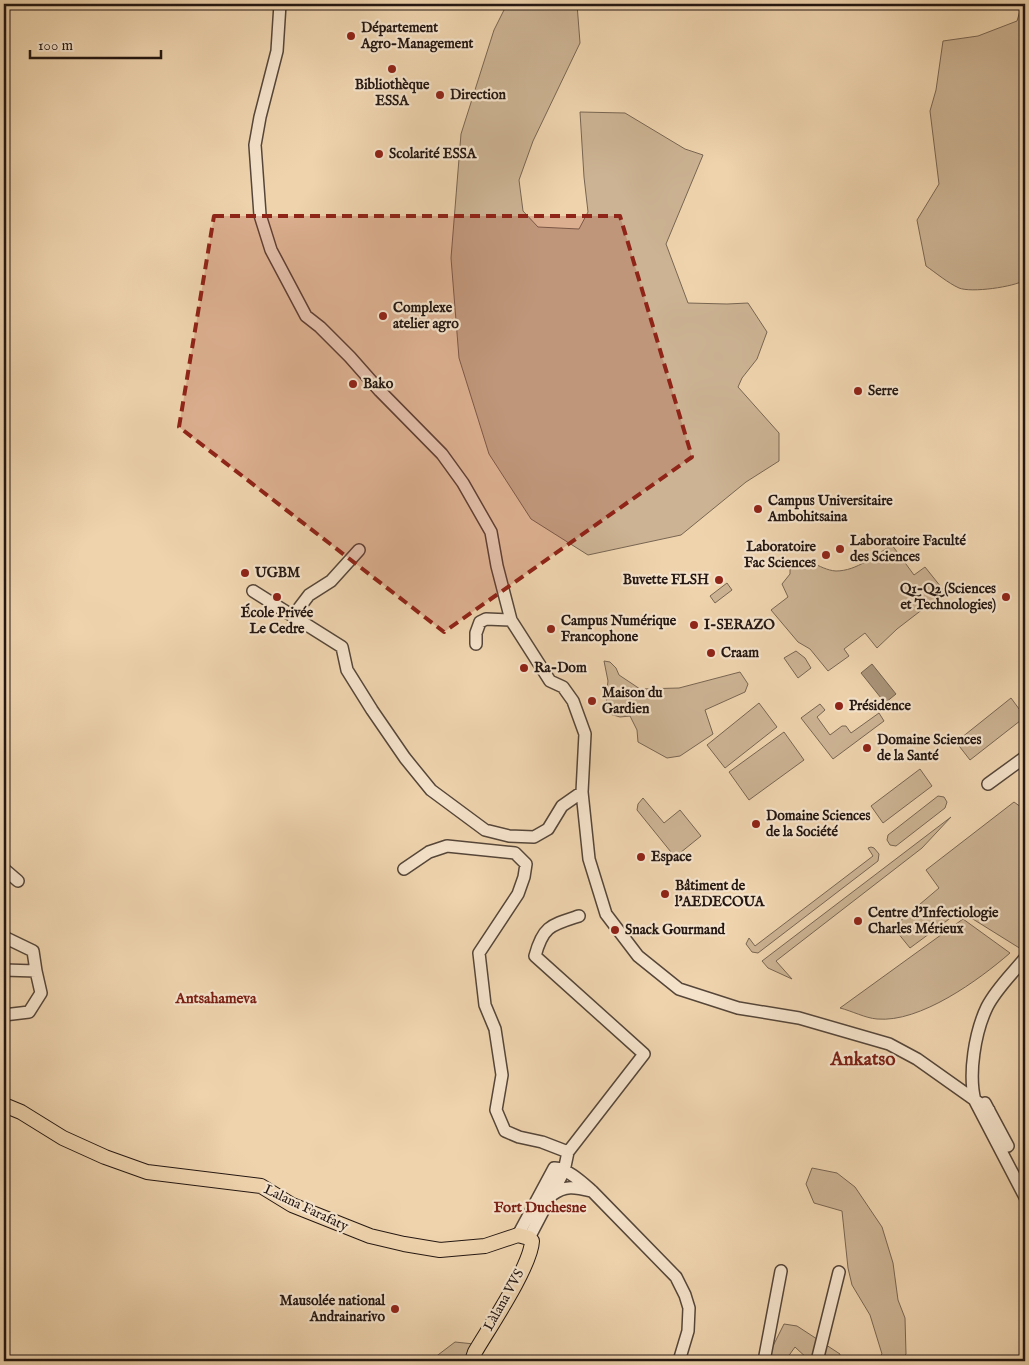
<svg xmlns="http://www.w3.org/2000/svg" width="1029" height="1365" font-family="'IM FELL English',serif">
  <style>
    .green { fill: #ccb393; stroke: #786552 }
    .water { fill: #a99378; stroke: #74614f }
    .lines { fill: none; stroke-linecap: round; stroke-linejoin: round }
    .minor-casing { stroke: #564639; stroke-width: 14 }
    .major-casing { stroke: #241712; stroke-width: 16 }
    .minor { stroke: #f4e2ca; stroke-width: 11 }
    .major { stroke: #eed3ad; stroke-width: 14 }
    .marked { fill: #8f2418; fill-opacity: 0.2; stroke: #8f2418; stroke-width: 4; stroke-dasharray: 10 6; stroke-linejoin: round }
    .poi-dot { fill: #8f2418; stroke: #f4e2ca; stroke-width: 2 }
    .labels { text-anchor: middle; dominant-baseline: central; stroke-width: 4.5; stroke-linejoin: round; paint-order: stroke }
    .poi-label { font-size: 14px; font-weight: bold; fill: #241712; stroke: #f4e2ca; text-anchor: start }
    .street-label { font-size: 14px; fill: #241712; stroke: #f4e2ca }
    .neighbourhood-label { font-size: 15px; font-weight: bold; fill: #7a1f14; stroke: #f4e2ca }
    .district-label { font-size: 19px; font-weight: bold; fill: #7a1f14; stroke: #f4e2ca }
  </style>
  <rect width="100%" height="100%" fill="#eed3ad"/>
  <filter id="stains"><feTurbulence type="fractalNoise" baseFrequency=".004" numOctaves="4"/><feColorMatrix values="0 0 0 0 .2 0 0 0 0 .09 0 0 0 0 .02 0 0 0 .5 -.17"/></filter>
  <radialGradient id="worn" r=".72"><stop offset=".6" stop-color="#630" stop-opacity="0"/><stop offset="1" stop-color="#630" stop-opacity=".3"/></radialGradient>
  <path class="green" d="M 507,4 L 577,4 L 580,43 L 533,141 L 519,180 L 523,211 L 538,227 L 579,229 L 588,212 L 584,177 L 580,112 L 625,113 L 685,149 L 703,155 L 666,244 L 688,303 L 727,304 L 748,303 L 767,332 L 757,359 L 742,378 L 738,387 L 779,433 L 779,461 L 746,482 L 681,535 L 588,555 L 531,519 L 489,454 L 459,358 L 451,258 L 461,134 L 494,30 Z
    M 1022,4 L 1025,4 L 1025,280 C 1014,287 971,293 959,288 C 948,283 936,273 926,266 L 917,220 L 939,184 L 930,111 L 936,90 L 943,41 L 978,36 L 1017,21 Z
    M 892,545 L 914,575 L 925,567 L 945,592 L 897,629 L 877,648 L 865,633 L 844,649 L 849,656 L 828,671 L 810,649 L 798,642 L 771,610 L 788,597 L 782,584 L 790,574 L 790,568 C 806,552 818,570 836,571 C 857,571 875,555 892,545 Z
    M 727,583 L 732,590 L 715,603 L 710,596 Z
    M 796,651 L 805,658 L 811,668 L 798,678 L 784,658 Z
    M 604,661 L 610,662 L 616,668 L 619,675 L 640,689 L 679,688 L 740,672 L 748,684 L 745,692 L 705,710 L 713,734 L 680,756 L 667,758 L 638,742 L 637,730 L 630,716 L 620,717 L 610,714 L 606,698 L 608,681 Z
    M 1011,698 L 1025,717 L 970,760 L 956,742 Z
    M 759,703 L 777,727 L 725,768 L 707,745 Z
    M 820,704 L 825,710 L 817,717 L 830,735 L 842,726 L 846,726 L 851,733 L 879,713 L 884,721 L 833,759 L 801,718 Z
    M 784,732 L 804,760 L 749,800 L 729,772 Z
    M 920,769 L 932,786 L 883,823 L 871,806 Z
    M 938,796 L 944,797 L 947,802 L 945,808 L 896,846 L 890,845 L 887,840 L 888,835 Z
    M 643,798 L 664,823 L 680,810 L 701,836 L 675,857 L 637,810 L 638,804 Z
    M 1014,802 L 1025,810 L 1025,943 L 1021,949 L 960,911 L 910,948 L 893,927 L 939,888 L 926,870 Z
    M 951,817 L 922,848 L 776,961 L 792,979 L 768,968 L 762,961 Z
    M 871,847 L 874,848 L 879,854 L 878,861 L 758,953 L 752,952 L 746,944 L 749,938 L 755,946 L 873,856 L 868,848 Z
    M 963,919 L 1010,953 C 979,980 920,1023 877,1019 C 865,1018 852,1011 840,1008 Z
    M 812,1168 L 837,1173 L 855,1187 L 882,1227 L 893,1263 L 898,1300 L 905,1318 L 906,1354 L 901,1361 L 875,1361 L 882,1354 L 870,1315 L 852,1285 L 848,1268 L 842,1211 L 814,1203 L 806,1184 Z
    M 784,1324 L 797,1326 L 840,1354 L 839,1361 L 810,1361 L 795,1347 L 785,1361 L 767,1361 L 768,1356 Z
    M 455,1342 L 474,1344 L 468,1361 L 430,1361 Z"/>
  <path class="water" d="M 872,664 L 896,694 L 885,703 L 861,673 Z"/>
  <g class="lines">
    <g class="minor-casing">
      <path id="minor" d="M 280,4 L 277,51 L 260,117 L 255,145 L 260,215 L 271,250 L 306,316 L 320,327 L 350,357 L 380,391 L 442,454 L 463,483 L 491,532 L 497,566 L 511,620 L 550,681 L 563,687 L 573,701 L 585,734 L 582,792 L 589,859 L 606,914 L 638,956 L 679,989 L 738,1008 L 799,1018 L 889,1044 L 917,1059 L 989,1110
        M 253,591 L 342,647 L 347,670 L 372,710 L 405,758 L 431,790 L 485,830 L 509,836 L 534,837 L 548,829 L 562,806 L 582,792
        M 293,616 L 309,595 L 331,581 L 359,550
        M 476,644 L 476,633 L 480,622 L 486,619 L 511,620
        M 988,784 L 1025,757
        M 4,869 L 18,881
        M 404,869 L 429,852 L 447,846 L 515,853 L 526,864 L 524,877 L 518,894 L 479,953 L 485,1005 L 495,1029 L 502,1075 L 496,1110 L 505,1131 L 519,1137 L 542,1142 L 568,1152
        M 4,937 L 33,951 L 36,971
        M 1025,958 C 1012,974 996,989 987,1007 C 975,1032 968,1074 975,1101 L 1025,1197
        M 4,970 L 36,971 L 41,993 L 29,1012 L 4,1015
        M 985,1103 L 1008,1146
        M 552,1195 C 565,1185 575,1187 591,1191
        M 518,1235 L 554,1168 C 566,1167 584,1184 592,1191 L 676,1277 L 685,1295 L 689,1308 L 688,1331 L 679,1361
        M 529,1238 L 564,1171 L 568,1152 L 644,1054 L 535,956 C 543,926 551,925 579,916
        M 764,1361 L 781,1271
        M 817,1361 L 839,1272"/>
    </g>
    <g class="major-casing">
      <path id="major" d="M 4,1105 L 21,1112 L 63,1138 L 105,1157 L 147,1172 L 261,1186 L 292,1205 L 370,1236 L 404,1244 L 440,1250 L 485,1246 L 518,1235 L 529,1238 L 532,1241 C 531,1266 489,1328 475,1352 L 472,1361"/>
    </g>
    <use href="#minor" class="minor"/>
    <use href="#major" class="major"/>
  </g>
  <path class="marked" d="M 214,216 L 620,216 L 692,457 L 444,632 L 179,427 Z"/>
  <g class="poi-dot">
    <circle cx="351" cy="36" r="5"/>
    <circle cx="392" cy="69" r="5"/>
    <circle cx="440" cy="95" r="5"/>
    <circle cx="379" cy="154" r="5"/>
    <circle cx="383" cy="316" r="5"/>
    <circle cx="353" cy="384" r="5"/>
    <circle cx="858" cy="391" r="5"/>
    <circle cx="758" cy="509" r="5"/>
    <circle cx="840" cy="549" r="5"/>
    <circle cx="826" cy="555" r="5"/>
    <circle cx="245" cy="573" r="5"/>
    <circle cx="719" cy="580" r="5"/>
    <circle cx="277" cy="597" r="5"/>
    <circle cx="1006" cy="597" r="5"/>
    <circle cx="694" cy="625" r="5"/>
    <circle cx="551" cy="629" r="5"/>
    <circle cx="711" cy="653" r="5"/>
    <circle cx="524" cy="668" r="5"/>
    <circle cx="592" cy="701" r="5"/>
    <circle cx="839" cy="706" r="5"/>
    <circle cx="867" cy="748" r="5"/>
    <circle cx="756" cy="824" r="5"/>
    <circle cx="641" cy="857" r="5"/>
    <circle cx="665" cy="894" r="5"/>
    <circle cx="858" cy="921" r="5"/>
    <circle cx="615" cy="930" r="5"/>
    <circle cx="395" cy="1309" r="5"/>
  </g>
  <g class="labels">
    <g class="poi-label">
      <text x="361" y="28">Département<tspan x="361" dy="16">Agro-Management</tspan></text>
      <text x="392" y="85" text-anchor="middle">Bibliothèque<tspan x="392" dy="16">ESSA</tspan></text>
      <text x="450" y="95">Direction</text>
      <text x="389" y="154">Scolarité ESSA</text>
      <text x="393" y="308">Complexe<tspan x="393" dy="16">atelier agro</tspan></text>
      <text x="363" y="384">Bako</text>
      <text x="868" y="391">Serre</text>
      <text x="768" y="501">Campus Universitaire<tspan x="768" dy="16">Ambohitsaina</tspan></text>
      <text x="850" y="541">Laboratoire Faculté<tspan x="850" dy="16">des Sciences</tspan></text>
      <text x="816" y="547" text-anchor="end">Laboratoire<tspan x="816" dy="16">Fac Sciences</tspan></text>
      <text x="255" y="573">UGBM</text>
      <text x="709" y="580" text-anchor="end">Buvette FLSH</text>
      <text x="996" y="589" text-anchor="end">Q1-Q2 (Sciences<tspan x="996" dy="16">et Technologies)</tspan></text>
      <text x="277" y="613" text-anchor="middle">École Privée<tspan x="277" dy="16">Le Cedre</tspan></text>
      <text x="561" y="621">Campus Numérique<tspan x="561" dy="16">Francophone</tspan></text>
      <text x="704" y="625">I-SERAZO</text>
      <text x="721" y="653">Craam</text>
      <text x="534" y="668">Ra-Dom</text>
      <text x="602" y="693">Maison du<tspan x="602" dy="16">Gardien</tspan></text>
      <text x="849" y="706">Présidence</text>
      <text x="877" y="740">Domaine Sciences<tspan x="877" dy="16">de la Santé</tspan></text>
      <text x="766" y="816">Domaine Sciences<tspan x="766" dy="16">de la Société</tspan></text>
      <text x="651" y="857">Espace</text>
      <text x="675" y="886">Bâtiment de<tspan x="675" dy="16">l'AEDECOUA</tspan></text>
      <text x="868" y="913">Centre d'Infectiologie<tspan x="868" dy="16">Charles Mérieux</tspan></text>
      <text x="625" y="930">Snack Gourmand</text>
      <text x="385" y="1301" text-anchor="end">Mausolée national<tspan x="385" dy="16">Andrainarivo</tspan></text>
    </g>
    <g class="street-label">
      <text transform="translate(306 1208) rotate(25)">Lalana Farafaty</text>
      <text transform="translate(504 1300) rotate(-61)">Làlana VVS</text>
    </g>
    <g class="neighbourhood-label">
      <text x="216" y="998">Antsahameva</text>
      <text x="540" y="1207">Fort Duchesne</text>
    </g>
    <g class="district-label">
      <text x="863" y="1060">Ankatso</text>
    </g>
  </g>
  <rect width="1029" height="1365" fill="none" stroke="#eed3ad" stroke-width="20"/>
  <rect x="5" y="5" width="1019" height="1355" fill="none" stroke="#241712" stroke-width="2.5"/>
  <rect x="10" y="10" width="1009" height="1345" fill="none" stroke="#241712"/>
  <path d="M30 50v8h131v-8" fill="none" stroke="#241712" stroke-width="2.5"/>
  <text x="38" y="50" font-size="15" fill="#241712" stroke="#f4e2ca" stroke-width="4" paint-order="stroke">100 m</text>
  <rect width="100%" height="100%" filter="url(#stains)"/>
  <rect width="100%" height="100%" fill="url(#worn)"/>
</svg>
